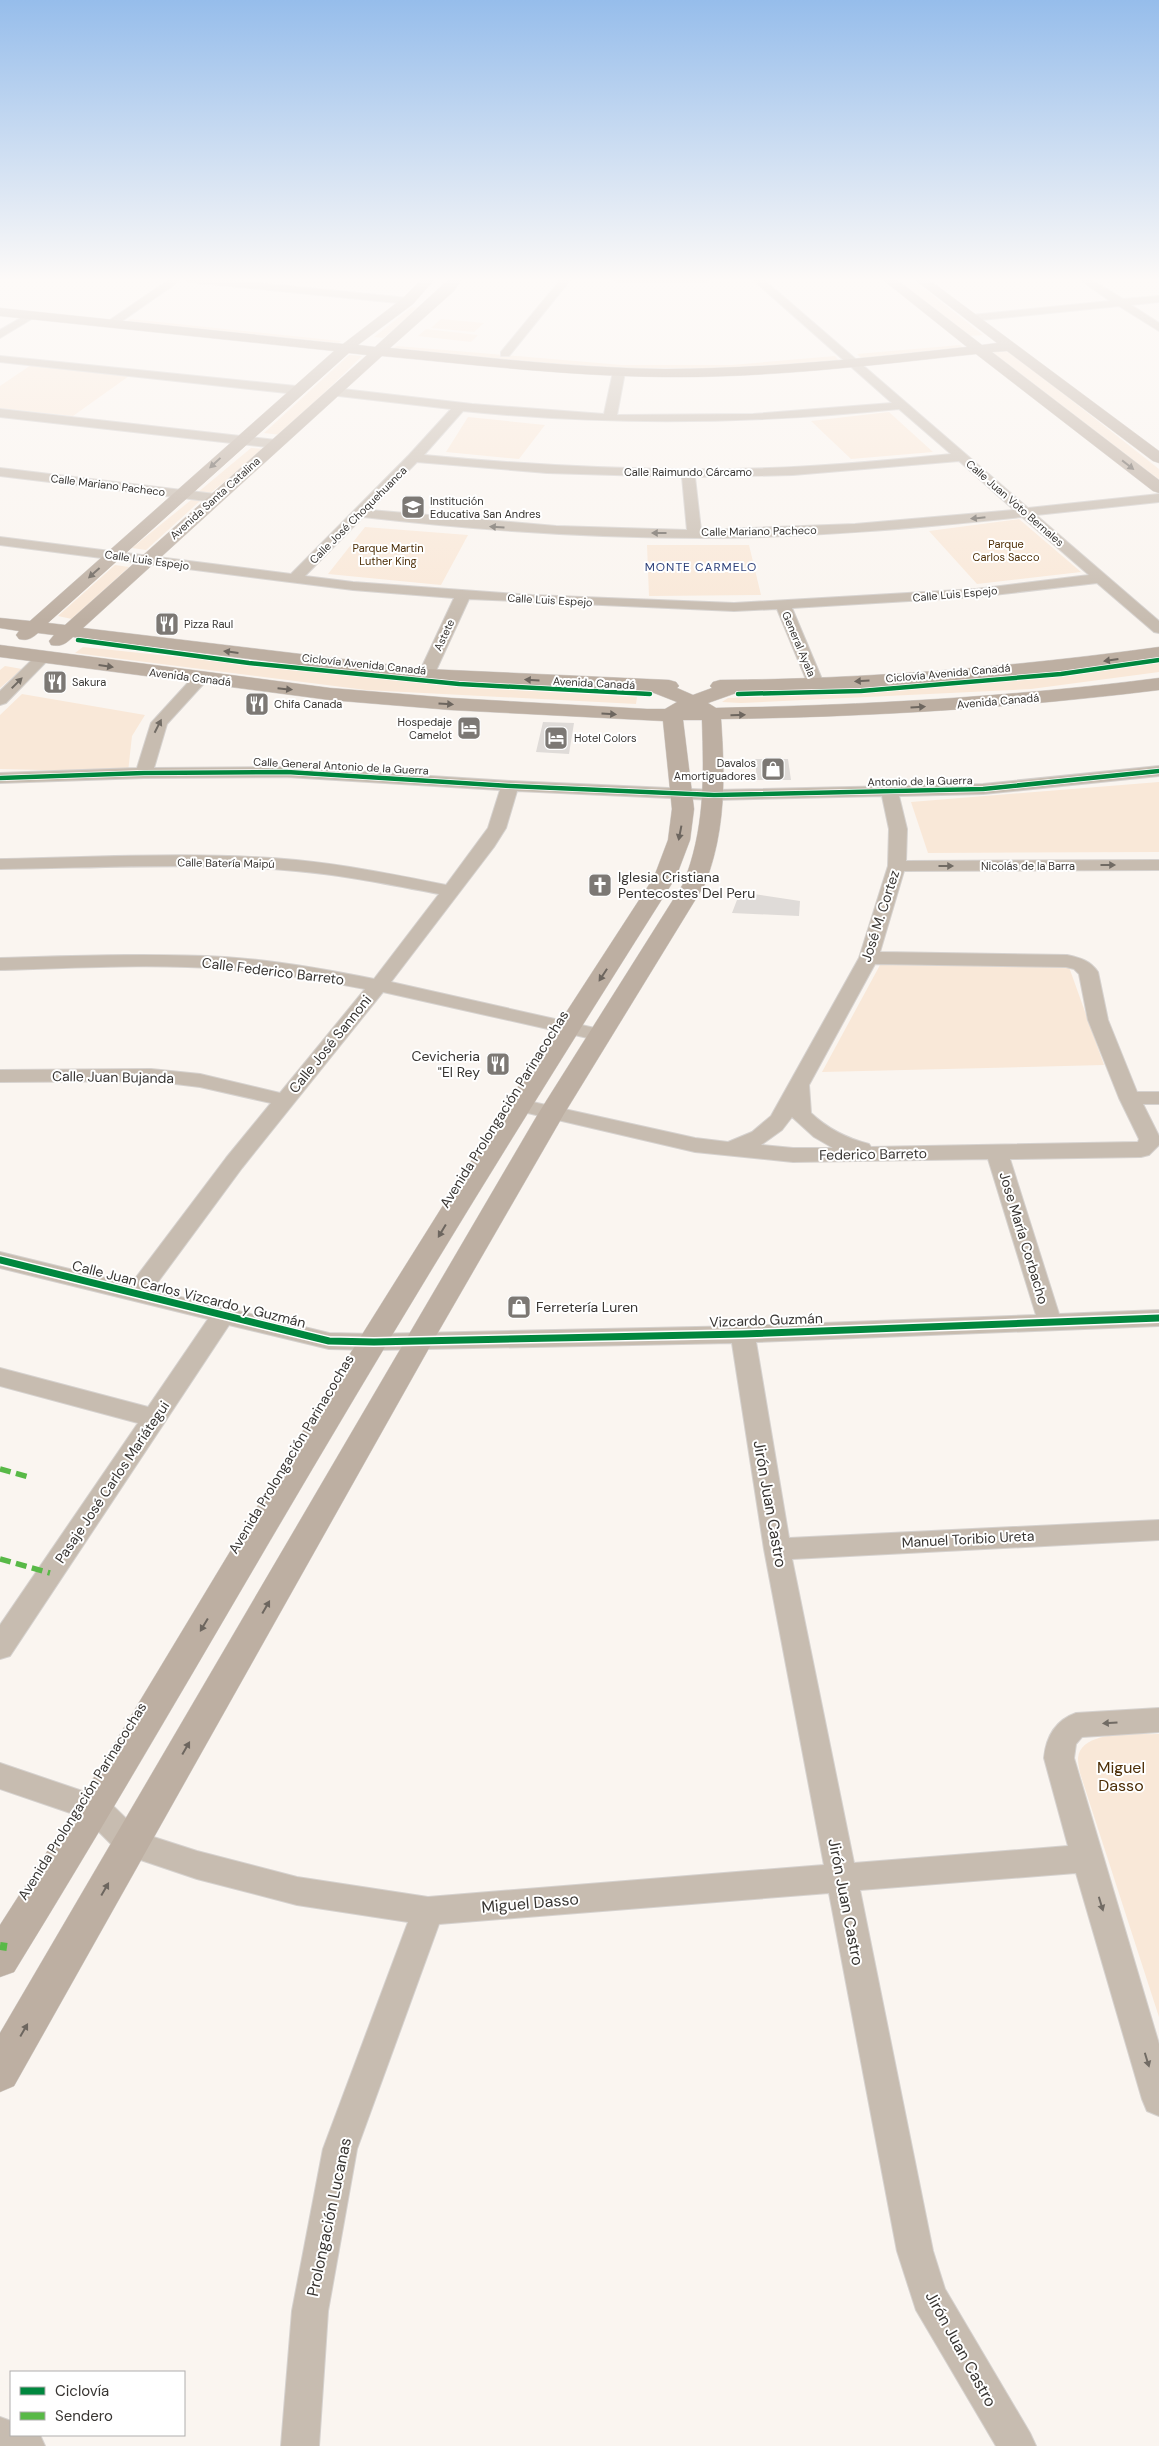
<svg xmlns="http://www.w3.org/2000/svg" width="1159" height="2446" font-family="'DM Sans',sans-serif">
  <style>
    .green { fill: #f9e8d8 }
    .building { fill: #dfdbd8 }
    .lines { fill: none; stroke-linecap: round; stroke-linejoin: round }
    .street-casing { stroke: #d6d2cf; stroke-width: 2 }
    .secondary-casing { stroke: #d6d2cf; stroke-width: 1 }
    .street { fill: #c7bcb0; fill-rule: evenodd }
    .secondary { fill: #bdafa2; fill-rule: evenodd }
    .quiet-far1 { stroke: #58b947; stroke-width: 5.5; stroke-dasharray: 11 5.5; stroke-linecap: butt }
    .quiet { stroke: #58b947; stroke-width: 8; stroke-dasharray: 15 8; stroke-linecap: butt }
    .cycleway-far1-casing { stroke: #fff; stroke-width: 6 }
    .cycleway-casing { stroke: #fff; stroke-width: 10 }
    .cycleway-far1 { stroke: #00873e; stroke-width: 4.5 }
    .cycleway { stroke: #00873e; stroke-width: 7 }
    .oneway { fill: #6d665f }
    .oneway2 { fill: #716b64 }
    .labels { text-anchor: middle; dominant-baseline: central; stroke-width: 4; stroke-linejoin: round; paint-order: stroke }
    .far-street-label { font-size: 11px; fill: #383532; stroke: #fff }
    .far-poi-label { font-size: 11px; fill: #383532; stroke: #fff; text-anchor: start }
    .far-park-label { font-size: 11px; fill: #4d2e06; stroke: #fff }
    .far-neighbourhood-label { font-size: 12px; letter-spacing: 1px; fill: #2e417a; stroke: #fff }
    .poi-label { font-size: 14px; fill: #383532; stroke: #fff; text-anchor: start }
    .street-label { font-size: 14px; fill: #383532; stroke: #fff }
    .near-street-label { font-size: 16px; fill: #383532; stroke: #fff }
    .near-park-label { font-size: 16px; fill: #4d2e06; stroke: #fff }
  </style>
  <rect width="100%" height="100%" fill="#faf5f0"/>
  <path class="green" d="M 896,279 L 912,279 L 983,335 L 970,336 Z
    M 412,307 L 422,308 L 383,338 L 374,337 Z
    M 130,319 L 341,341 L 338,343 L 126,322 Z
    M 441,319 L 484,323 L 474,332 L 431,328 Z
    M 426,329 L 478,335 L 471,342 L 418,336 Z
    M 960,345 L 965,349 L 862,359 L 857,354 Z
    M 397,346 L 622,365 L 731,365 L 835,356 L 839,361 L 749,368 L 603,368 L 391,349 Z
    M 1001,350 L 1009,351 L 1159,469 L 1159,480 L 992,352 Z
    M 349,355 L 362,356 L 281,435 L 264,433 Z
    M 31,365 L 129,376 L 73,416 L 0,408 L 0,386 Z
    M 889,412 L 933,452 L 851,459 L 811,421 Z
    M 468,417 L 545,425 L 519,459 L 446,452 Z
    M 251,448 L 265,449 L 209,494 L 197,493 Z
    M 191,500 L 200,501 L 146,550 L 132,548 Z
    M 1019,519 L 1081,572 L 977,584 L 929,531 Z
    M 365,527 L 468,535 L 441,585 L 328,574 Z
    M 647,545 L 749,545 L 761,595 L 649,596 Z
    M 115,565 L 129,567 L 72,619 L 58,616 Z
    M 83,647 L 476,688 L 637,697 L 636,704 L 366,690 L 75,653 Z
    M 1159,662 L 1159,672 L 1031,689 L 741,703 L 722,702 L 728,698 L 862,693 L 896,688 L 1065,676 Z
    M 5,666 L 22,669 L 0,688 L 0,670 Z
    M 22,694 L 145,715 L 132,736 L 128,772 L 0,769 L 0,715 Z
    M 1159,782 L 1159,852 L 928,853 L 911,802 Z
    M 880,965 L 1069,967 L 1104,1065 L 822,1072 Z
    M 1159,1734 L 1159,2017 L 1080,1773 C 1079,1768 1078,1763 1078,1758 C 1081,1729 1138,1735 1159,1734 Z"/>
  <path class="building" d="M 543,722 L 574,723 L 569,754 L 536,752 Z
    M 755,759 L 788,759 L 791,780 L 757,780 Z
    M 740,892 L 800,901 L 799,916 L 732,913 Z"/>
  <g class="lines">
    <g class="street-casing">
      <path id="street" d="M 170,279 L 182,279 L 115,326 L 107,326 L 107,322 Z
        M 183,279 L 218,279 L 408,298 L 413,301 L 408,304 L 188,282 Z
        M 561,279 L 571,279 L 509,356 L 501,356 L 501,352 Z
        M 612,279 L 711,279 L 706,282 L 617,282 Z
        M 752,279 L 763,279 L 1028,508 L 1159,494 L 1159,502 L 1036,515 L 1159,621 L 1159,633 L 1154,632 L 1097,583 L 976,597 L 792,608 L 824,684 L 816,689 L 808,684 L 777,609 L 734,611 L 469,599 L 434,675 L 426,680 L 418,675 L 454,598 L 353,590 L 0,545 L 0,537 L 291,574 L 409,455 L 451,409 L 330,395 L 328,392 L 334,388 L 472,404 L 604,414 L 613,372 L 619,369 L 625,372 L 617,415 L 753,414 L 892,403 ZM 899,409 L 951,454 C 890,460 830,466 769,468 C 654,472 538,466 424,455 L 463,411 C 609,426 753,424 899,409 ZM 959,461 L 1014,510 L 855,524 L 701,530 L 695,477 L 793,475 ZM 417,462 L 547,473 L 682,477 L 687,530 L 556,526 L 370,510 ZM 363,517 C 475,530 588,538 702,538 C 809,538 916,528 1022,517 L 1089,575 L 976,589 L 734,603 L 532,595 L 353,582 L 305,576 Z
        M 1079,279 L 1091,279 L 1123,299 L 1159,296 L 1159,302 L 1131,305 L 1159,323 L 1159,331 L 1119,306 L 972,321 L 967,318 L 972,315 L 1110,301 Z
        M 31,312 L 35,313 L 35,317 L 0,338 L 0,330 Z
        M 0,356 L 296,386 L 302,390 L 296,394 L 0,362 Z
        M 0,409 L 276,440 L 282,444 L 276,448 L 0,417 Z
        M 0,468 L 215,494 L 222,498 L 215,502 L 0,476 Z
        M 42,653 L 47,655 L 50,658 L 47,661 L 6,703 L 0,705 L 0,691 L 37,655 Z
        M 200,674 L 208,679 L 167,724 L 154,768 L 287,767 L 510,781 L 714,790 L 983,784 L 1159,766 L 1159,776 L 983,794 L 899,796 L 907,829 L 906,861 L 1159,860 L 1159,870 L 904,871 L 880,952 L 1067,955 C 1080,958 1090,960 1098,972 L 1108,1020 L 1137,1092 L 1159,1092 L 1159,1104 L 1143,1104 L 1159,1136 L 1159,1145 L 1149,1155 L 1141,1157 L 1010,1159 L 1059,1314 L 1159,1310 L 1159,1326 L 756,1342 L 789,1538 L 1159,1520 L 1159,1540 L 792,1559 L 854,1863 L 1068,1846 L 1044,1758 C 1046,1737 1056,1720 1076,1713 L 1159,1708 L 1159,1732 L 1082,1737 L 1076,1744 L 1074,1758 L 1159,2044 L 1159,2116 L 1147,2111 L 1142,2099 L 1076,1873 L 860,1890 L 933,2251 L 945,2289 L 1030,2433 L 1036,2446 L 996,2446 L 916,2310 L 897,2251 L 829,1893 L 439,1924 L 357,2149 L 328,2311 L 319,2446 L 281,2446 L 292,2311 L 323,2149 L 408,1922 L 297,1905 L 197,1879 L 120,1853 L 85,1818 L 0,1789 L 0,1763 L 106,1799 L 141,1833 L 197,1851 L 297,1877 L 428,1897 L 824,1865 L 764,1549 L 732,1343 L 374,1350 L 329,1349 L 229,1325 L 10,1656 L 0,1659 L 0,1625 L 138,1423 L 0,1386 L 0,1368 L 148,1407 L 208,1319 L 0,1268 L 0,1252 L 131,1284 L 226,1158 L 271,1103 L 200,1087 L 151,1081 L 0,1082 L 0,1070 L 151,1069 L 200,1074 L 280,1093 L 365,989 C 319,980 273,972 225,969 C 151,963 75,968 0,970 L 0,958 C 74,956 149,953 224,957 C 274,960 324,969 374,979 L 439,894 C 392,885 344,875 296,871 C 198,862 99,868 0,869 L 0,859 C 99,857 198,851 296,860 C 347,865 397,875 446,885 L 488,828 L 500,790 L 287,777 L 144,778 L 0,783 L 0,773 L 137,768 L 151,723 L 194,676 ZM 517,791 L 714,800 L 882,796 L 889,829 L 888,866 L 859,958 L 771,1116 L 752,1132 L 728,1142 L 695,1138 L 519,1099 L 512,1100 L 509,1105 L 512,1110 L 519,1111 L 695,1152 L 793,1162 L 988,1159 L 1036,1315 L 743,1326 L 374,1334 L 329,1333 L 152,1290 L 242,1168 L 383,992 L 601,1041 L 608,1039 L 611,1035 L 608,1031 L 391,982 L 494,847 L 506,828 ZM 875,964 L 1066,967 L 1074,969 L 1079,974 L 1088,1020 L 1119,1098 L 1139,1139 L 1138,1142 L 871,1147 L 869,1144 C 846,1138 828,1129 811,1113 L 809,1085 ZM 792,1117 L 814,1137 L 833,1148 L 793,1148 L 761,1145 L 782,1130 Z
        M 0,2417 L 11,2421 L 11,2435 L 40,2435 L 45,2446 L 0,2446 Z"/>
    </g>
    <g class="secondary-casing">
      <path id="secondary" d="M 422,279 L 435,279 L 413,304 L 358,345 L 375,347 L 449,279 L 462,279 L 454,291 L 390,348 C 482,357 573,368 665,369 C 766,369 867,358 967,347 L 882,279 L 896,279 L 982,345 L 997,343 L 914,279 L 928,279 L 1159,451 L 1159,463 L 1153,461 L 1007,351 L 992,352 L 1159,480 L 1159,493 L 1153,491 L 976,354 C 873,365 769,378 664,377 C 570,376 476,365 382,356 L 83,628 L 426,669 L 669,680 L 676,682 L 679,686 L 677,688 L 693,695 L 712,688 L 710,686 L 713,682 L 720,680 C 867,679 1013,667 1159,647 L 1159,659 L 1050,673 L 940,683 L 830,690 L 739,692 L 708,703 L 716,708 C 866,705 1011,697 1159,678 L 1159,690 C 1013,708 868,717 721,719 C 725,777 726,830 705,884 L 564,1114 L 433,1341 L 14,2086 L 0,2092 L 0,2033 L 538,1114 L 683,884 C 705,830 704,777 702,720 L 683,720 L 694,809 L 690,840 L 676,877 C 567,1049 459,1222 355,1397 C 241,1588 131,1782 14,1972 L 0,1977 L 0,1925 L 82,1797 L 333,1381 L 506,1105 L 654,877 L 668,840 L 672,809 L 663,721 L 451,710 L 330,700 L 0,657 L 0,645 L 330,688 L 451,698 L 647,709 L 665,709 L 677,702 L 649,691 L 426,681 L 73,637 C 65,644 62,647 51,645 L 49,641 L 54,635 L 38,633 C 31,639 27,641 19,639 L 16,635 L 19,631 L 0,628 L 0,618 L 30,621 L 334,351 L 0,316 L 0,308 L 343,344 L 403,298 ZM 349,353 L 367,355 L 65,625 L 48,623 Z"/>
    </g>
    <use href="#street" class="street"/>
    <use href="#secondary" class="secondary"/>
    <path class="quiet-far1" d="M 0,1469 L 29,1477
      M 0,1559 L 50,1573"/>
    <path class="quiet" d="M 0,1946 L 7,1947"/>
    <g class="cycleway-far1-casing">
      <path id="cycleway-far1" d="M 78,640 L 249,663 L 459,684 L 650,694
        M 738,694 L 861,691 L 1061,674 L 1159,660
        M 0,778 L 144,773 L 287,772 L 510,786 L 714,795 L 983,789 L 1159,771"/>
    </g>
    <g class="cycleway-casing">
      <path id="cycleway" d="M 0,1260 L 329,1341 L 374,1342 L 743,1334 L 1159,1318"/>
    </g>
    <use href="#cycleway-far1" class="cycleway-far1"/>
    <use href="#cycleway" class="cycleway"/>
  </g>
  <defs><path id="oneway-solid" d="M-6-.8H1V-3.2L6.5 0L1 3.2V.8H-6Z" transform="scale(1.25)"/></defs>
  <g class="oneway">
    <use href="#oneway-solid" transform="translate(215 463) rotate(137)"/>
    <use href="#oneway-solid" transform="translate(1128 465) rotate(38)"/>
    <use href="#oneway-solid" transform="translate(94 573) rotate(138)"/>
    <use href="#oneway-solid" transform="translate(231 652) rotate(-173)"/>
    <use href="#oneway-solid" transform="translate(1111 660) rotate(172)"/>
    <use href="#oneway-solid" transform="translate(106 666) rotate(8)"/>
    <use href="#oneway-solid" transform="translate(532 680) rotate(-177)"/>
    <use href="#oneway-solid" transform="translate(862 681) rotate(177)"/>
    <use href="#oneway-solid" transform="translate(285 689) rotate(6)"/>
    <use href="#oneway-solid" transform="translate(446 704) rotate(4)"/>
    <use href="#oneway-solid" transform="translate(918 707) rotate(-4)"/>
    <use href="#oneway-solid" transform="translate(609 714) rotate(3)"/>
    <use href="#oneway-solid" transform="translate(738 715) rotate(-2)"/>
    <use href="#oneway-solid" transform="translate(680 833) rotate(101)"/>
    <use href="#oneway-solid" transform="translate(603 975) rotate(123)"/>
    <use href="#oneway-solid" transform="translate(442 1231) rotate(121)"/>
    <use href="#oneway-solid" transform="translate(266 1607) rotate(-60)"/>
    <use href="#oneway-solid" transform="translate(204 1625) rotate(121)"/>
    <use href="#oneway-solid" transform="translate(186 1748) rotate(-60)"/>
    <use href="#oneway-solid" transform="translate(105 1889) rotate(-60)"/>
    <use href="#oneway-solid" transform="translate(24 2030) rotate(-60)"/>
  </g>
  <g class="oneway2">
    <use href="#oneway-solid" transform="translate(978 518) rotate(174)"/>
    <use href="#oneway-solid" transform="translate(497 527) rotate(-176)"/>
    <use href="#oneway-solid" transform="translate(659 533) rotate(180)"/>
    <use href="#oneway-solid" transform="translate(17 683) rotate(-45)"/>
    <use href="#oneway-solid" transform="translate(158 726) rotate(-63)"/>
    <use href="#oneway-solid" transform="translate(1108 865)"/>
    <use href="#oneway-solid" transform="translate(946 866)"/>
    <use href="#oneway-solid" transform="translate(1110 1723) rotate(176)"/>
    <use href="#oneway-solid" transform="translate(1101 1904) rotate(73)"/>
    <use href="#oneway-solid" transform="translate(1147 2060) rotate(73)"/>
  </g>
  <linearGradient id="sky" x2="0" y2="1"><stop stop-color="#96bdeb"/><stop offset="0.45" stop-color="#fdfaf8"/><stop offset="1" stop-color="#fdfaf8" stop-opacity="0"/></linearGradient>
  <rect width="1159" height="621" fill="url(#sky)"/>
  <defs>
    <g id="school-square" transform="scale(1.25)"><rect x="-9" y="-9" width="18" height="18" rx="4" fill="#7c7874" stroke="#fff"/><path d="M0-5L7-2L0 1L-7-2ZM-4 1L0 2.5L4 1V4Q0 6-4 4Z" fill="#fff"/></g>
    <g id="restaurant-square" transform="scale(1.25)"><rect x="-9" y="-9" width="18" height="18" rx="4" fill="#7c7874" stroke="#fff"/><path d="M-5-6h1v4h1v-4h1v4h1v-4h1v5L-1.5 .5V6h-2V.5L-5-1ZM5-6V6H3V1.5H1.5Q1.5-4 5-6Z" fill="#fff"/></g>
    <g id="hotel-square" transform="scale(1.25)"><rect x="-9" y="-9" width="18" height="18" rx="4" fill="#7c7874" stroke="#fff"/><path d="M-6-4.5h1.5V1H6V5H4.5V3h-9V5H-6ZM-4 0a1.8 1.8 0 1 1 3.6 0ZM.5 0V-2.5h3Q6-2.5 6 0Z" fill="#fff"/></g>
    <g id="shop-square" transform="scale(1.25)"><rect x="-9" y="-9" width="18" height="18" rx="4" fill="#7c7874" stroke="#fff"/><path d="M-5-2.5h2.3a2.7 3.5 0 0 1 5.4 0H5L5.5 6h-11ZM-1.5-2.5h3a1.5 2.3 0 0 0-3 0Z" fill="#fff"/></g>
    <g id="church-square" transform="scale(1.25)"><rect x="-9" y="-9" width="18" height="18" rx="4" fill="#7c7874" stroke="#fff"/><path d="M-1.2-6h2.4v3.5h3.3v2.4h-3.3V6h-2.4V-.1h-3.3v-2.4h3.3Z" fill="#fff"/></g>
  </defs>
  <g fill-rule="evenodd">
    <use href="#school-square" x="413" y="507"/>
    <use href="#restaurant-square" x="167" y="624"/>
    <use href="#restaurant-square" x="55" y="682"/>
    <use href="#restaurant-square" x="257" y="704"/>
    <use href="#hotel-square" x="469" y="728"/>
    <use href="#hotel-square" x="556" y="738"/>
    <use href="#shop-square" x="773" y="769"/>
    <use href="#church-square" x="600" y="885"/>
    <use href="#restaurant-square" x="498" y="1064"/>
    <use href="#shop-square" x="519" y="1307"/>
  </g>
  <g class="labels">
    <g class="far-street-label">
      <text x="688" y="472">Calle Raimundo Cárcamo</text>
      <text transform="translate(108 485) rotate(7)">Calle Mariano Pacheco</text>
      <text transform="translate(215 498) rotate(-42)">Avenida Santa Catalina</text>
      <text transform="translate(1015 503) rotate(41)">Calle Juan Voto Bernales</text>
      <text transform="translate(358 515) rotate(-45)">Calle José Choquehuanca</text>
      <text transform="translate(759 531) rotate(-1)">Calle Mariano Pacheco</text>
      <text transform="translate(147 560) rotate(8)">Calle Luis Espejo</text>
      <text transform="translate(955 594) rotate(-5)">Calle Luis Espejo</text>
      <text transform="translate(550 600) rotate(3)">Calle Luis Espejo</text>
      <text transform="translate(444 635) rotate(-65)">Astete</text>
      <text transform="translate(799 644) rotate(67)">General Ayala</text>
      <text transform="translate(364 664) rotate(6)">Ciclovía Avenida Canadá</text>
      <text transform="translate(948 673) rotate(-5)">Ciclovía Avenida Canadá</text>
      <text transform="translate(190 677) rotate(7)">Avenida Canadá</text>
      <text transform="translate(594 683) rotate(3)">Avenida Canadá</text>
      <text transform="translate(998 701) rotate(-5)">Avenida Canadá</text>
      <text transform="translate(341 766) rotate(3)">Calle General Antonio de la Guerra</text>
      <text transform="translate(920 781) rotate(-1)">Antonio de la Guerra</text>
      <text transform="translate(226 863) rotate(1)">Calle Batería Maipú</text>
      <text x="1028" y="866">Nicolás de la Barra</text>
    </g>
    <g class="far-poi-label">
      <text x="430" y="501">Institución<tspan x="430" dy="13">Educativa San Andres</tspan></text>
      <text x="184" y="624">Pizza Raul</text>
      <text x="72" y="682">Sakura</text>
      <text x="274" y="704">Chifa Canada</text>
      <text x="452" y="722" text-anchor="end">Hospedaje<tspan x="452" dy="13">Camelot</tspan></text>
      <text x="574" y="738">Hotel Colors</text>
      <text x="756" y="763" text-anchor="end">Davalos<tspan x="756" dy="13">Amortiguadores</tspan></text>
    </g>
    <g class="far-park-label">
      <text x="1006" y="544">Parque<tspan x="1006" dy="13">Carlos Sacco</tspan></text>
      <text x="388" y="548">Parque Martin<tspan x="388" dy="13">Luther King</tspan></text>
    </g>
    <g class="far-neighbourhood-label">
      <text x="701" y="567">MONTE CARMELO</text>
    </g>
    <g class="poi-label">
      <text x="618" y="877">Iglesia Cristiana<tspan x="618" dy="16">Pentecostes Del Peru</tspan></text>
      <text x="480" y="1056" text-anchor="end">Cevicheria<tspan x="480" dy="16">"El Rey</tspan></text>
      <text x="536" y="1307">Ferretería Luren</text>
    </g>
    <g class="street-label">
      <text transform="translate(880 916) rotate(-72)">José M. Cortez</text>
      <text transform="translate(273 971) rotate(7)">Calle Federico Barreto</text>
      <text transform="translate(330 1044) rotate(-51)">Calle José Sannoni</text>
      <text transform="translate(113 1077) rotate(1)">Calle Juan Bujanda</text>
      <text transform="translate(504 1109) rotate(-58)">Avenida Prolongación Parinacochas</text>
      <text transform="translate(873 1154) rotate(-1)">Federico Barreto</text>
      <text transform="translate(1024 1238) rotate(73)">Jose María Corbacho</text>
      <text transform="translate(189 1294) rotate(14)">Calle Juan Carlos Vizcardo y Guzmán</text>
      <text transform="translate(766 1320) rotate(-2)">Vizcardo Guzmán</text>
      <text transform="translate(291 1454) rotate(-59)">Avenida Prolongación Parinacochas</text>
      <text transform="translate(112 1482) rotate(-56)">Pasaje José Carlos Mariátegui</text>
      <text transform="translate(968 1539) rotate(-3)">Manuel Toribio Ureta</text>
      <text transform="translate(82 1801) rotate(-58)">Avenida Prolongación Parinacochas</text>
    </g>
    <g class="near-street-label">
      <text transform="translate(770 1504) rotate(80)">Jirón Juan Castro</text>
      <text transform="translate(846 1902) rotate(79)">Jirón Juan Castro</text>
      <text transform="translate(530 1903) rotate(-5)">Miguel Dasso</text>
      <text transform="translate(329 2217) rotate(-78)">Prolongación Lucanas</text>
      <text transform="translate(961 2349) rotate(61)">Jirón Juan Castro</text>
    </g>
    <g class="near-park-label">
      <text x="1121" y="1767">Miguel<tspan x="1121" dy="18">Dasso</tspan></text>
    </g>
  </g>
  <rect x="10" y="2371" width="175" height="65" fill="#ffffff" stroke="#afaead"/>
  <rect x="20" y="2387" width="25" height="8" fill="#00873e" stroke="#afaead"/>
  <text x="55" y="2396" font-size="15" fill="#383532">Ciclovía</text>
  <rect x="20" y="2412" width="25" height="8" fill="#58b947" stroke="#afaead"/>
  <text x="55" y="2421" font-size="15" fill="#383532">Sendero</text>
</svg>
